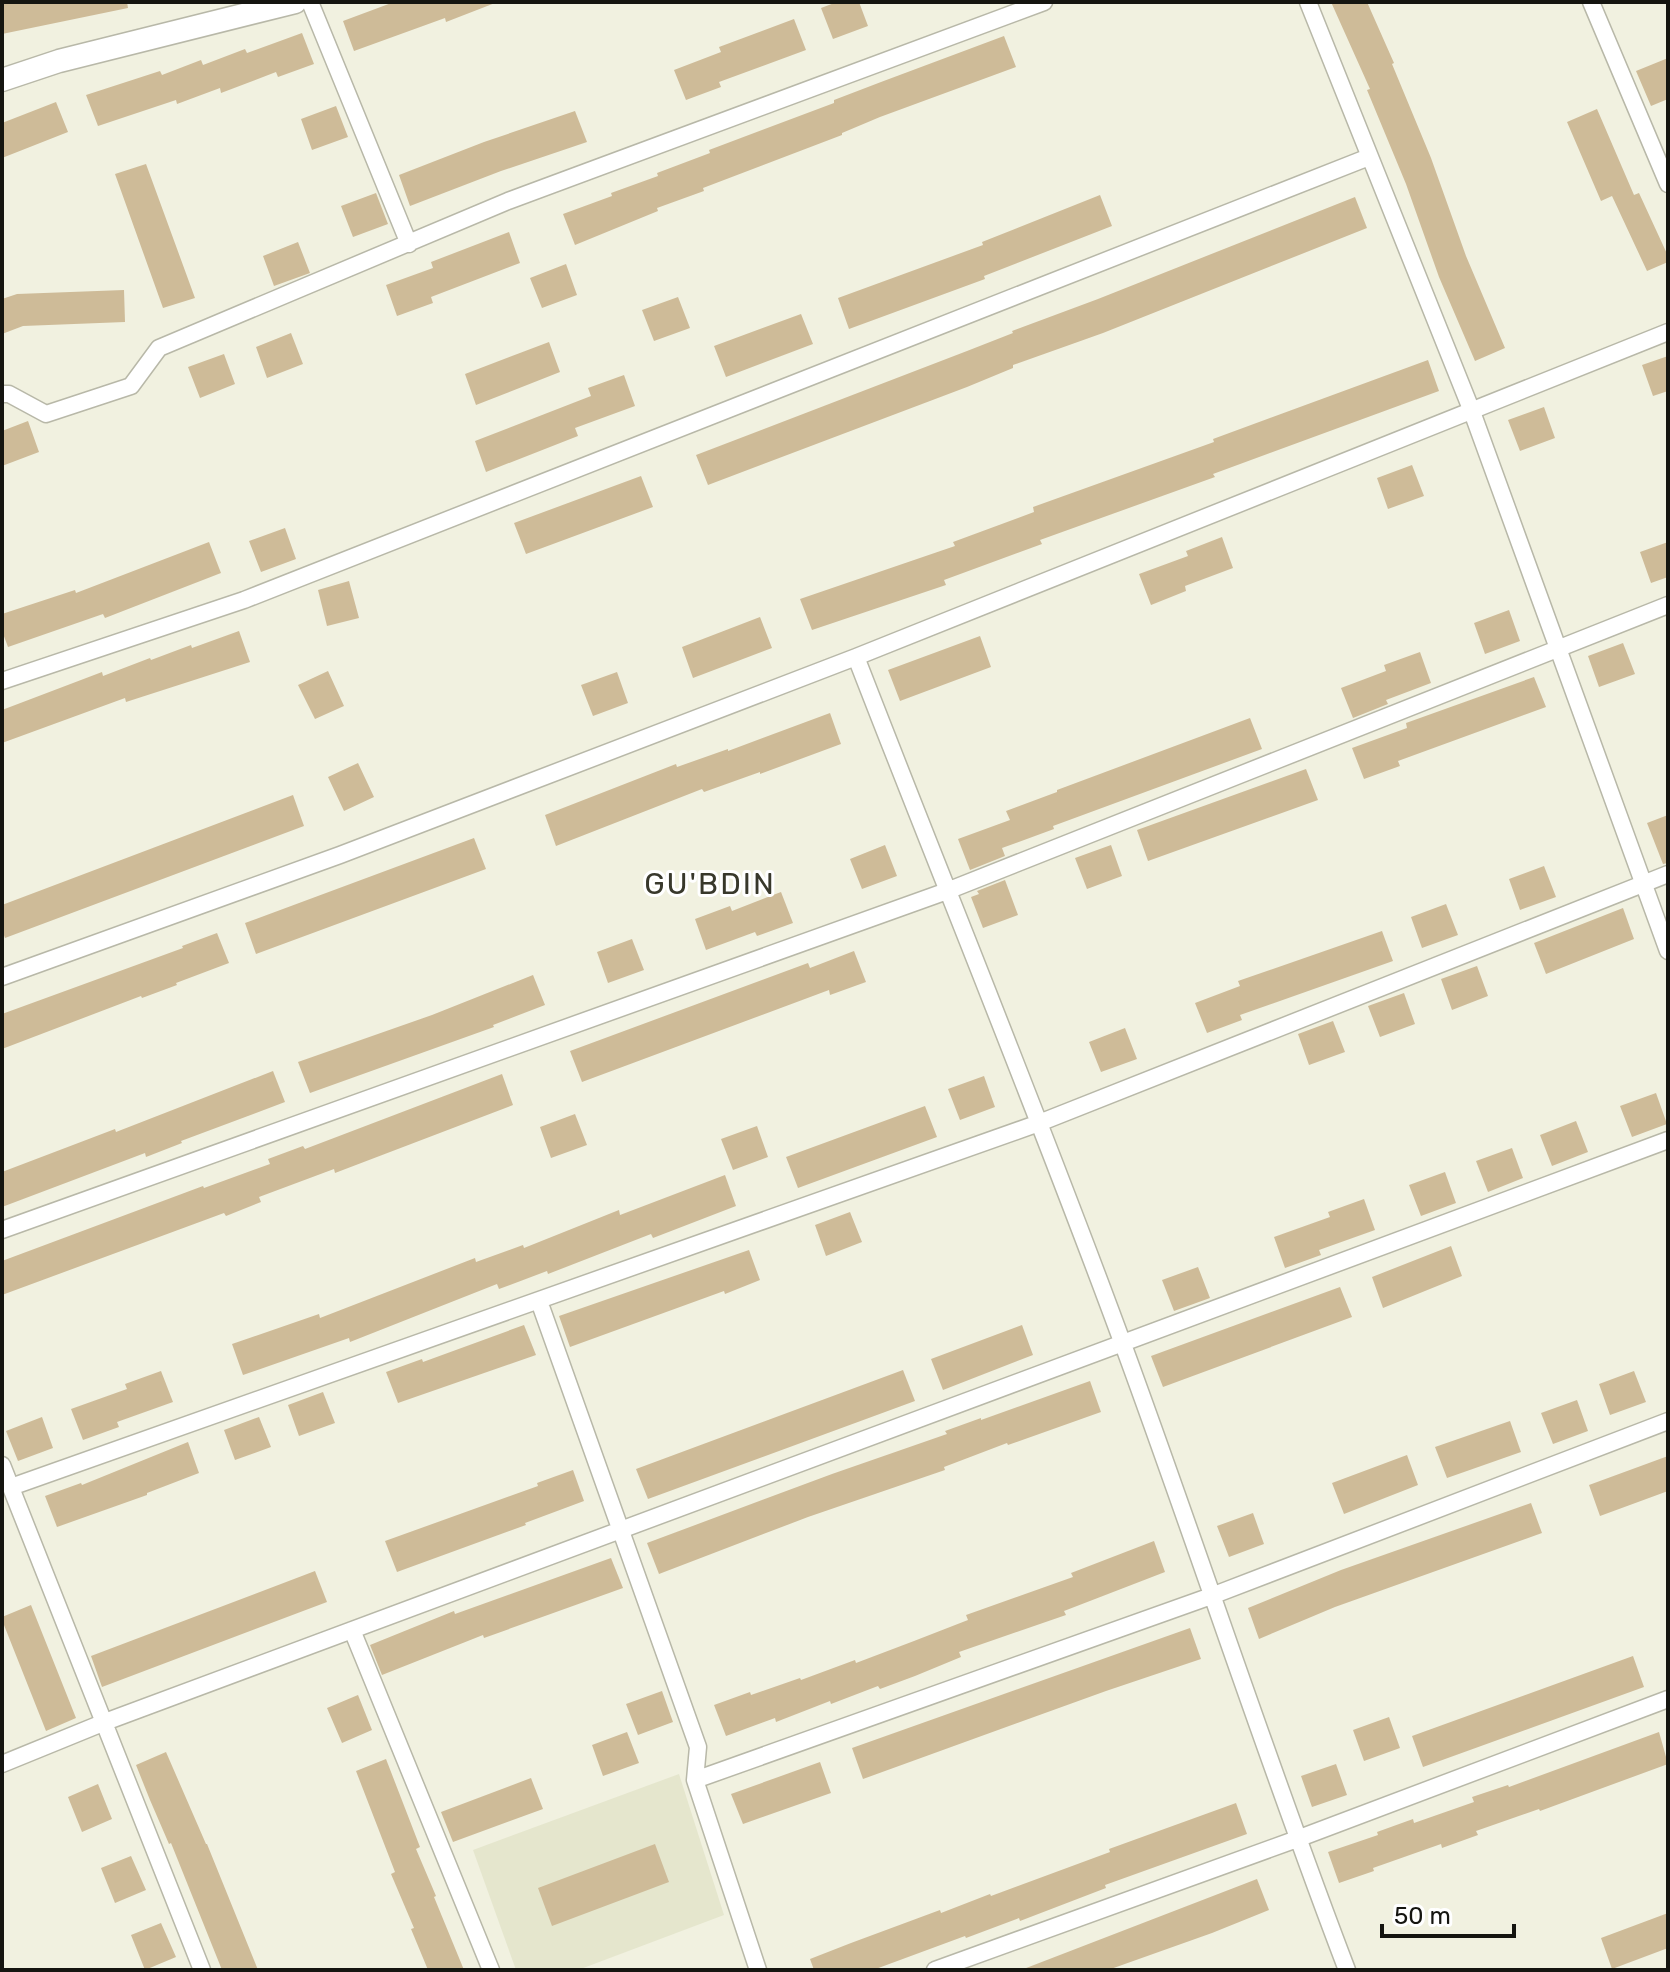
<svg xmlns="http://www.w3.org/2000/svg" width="1670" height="1972" font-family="Rubik,sans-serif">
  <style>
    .built { fill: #e5e6cd }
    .building { fill: #cebb98 }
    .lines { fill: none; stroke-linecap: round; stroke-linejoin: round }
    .minor-casing { stroke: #b8b8a8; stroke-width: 19 }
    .tertiary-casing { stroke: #b8b8a8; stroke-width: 25 }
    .minor { stroke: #fff; stroke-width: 16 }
    .tertiary { stroke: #fff; stroke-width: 22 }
    .labels { text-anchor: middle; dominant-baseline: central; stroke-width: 6; stroke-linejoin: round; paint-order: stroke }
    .quarter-label { font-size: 30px; letter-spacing: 2px; fill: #38382b; stroke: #fff }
  </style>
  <rect width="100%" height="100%" fill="#f1f1e0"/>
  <path class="built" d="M 679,1774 L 724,1915 L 578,1970 L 516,1970 L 473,1850 Z"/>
  <path class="building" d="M 2,2 L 127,2 L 128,8 L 2,34 Z
    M 394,2 L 495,2 L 495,3 L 446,22 L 445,18 L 354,51 L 343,21 Z
    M 837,2 L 859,2 L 868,26 L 833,39 L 821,8 Z
    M 1331,2 L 1367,2 L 1394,63 L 1392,64 L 1431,158 L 1466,256 L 1505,348 L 1475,361 L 1439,277 L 1406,184 L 1367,90 L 1370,89 Z
    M 794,19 L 806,50 L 719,82 L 721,87 L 686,100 L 674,70 L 721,52 L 719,47 Z
    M 302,33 L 314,64 L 278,77 L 276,72 L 221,93 L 220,88 L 177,104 L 176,100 L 98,126 L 86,95 L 160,71 L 162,75 L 201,60 L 203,65 L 245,49 L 247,53 Z
    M 1004,36 L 1016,67 L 880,117 L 842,133 L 842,135 L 703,188 L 704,191 L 657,208 L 658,211 L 575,245 L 563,214 L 612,196 L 611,193 L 658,176 L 657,173 L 710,153 L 709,150 L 834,103 L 834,100 L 881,82 Z
    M 1668,58 L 1668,99 L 1651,106 L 1636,71 Z
    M 56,102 L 68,132 L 2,158 L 2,123 Z
    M 336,106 L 348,137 L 312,150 L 301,119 Z
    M 1597,109 L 1634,195 L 1639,193 L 1668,256 L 1668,262 L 1647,271 L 1612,196 L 1601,201 L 1567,122 Z
    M 575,111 L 587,142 L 501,171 L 410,206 L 399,175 L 484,142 Z
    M 146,164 L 195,298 L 163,308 L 115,174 Z
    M 376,193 L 388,224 L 353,237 L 341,206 Z
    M 1100,195 L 1112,226 L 984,276 L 985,279 L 849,329 L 838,298 L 983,245 L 982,242 Z
    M 1355,197 L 1367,228 L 1103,333 L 1013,365 L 1013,368 L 967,387 L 708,485 L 696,455 L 967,351 L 1013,333 L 1012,331 L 1098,299 Z
    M 509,232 L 520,263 L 431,297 L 433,303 L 397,316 L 386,285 L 433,268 L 431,262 Z
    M 298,242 L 310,273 L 274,286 L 263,256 Z
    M 566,264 L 577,295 L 542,308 L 530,278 Z
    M 124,290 L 125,322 L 23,326 L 2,334 L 2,299 L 17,294 Z
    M 678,297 L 690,328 L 654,341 L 642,310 Z
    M 801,314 L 813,344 L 726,377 L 714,346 Z
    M 291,333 L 303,364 L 267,378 L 256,347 Z
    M 549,342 L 560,372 L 476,405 L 465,374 Z
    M 224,354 L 235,384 L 200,398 L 188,367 Z
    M 1668,356 L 1668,391 L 1653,396 L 1642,365 Z
    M 1428,360 L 1439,391 L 1213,474 L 1215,477 L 1040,540 L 1042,544 L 944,580 L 946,585 L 812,630 L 800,599 L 955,546 L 953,542 L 1034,512 L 1033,507 L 1214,442 L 1213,439 Z
    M 624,375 L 635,406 L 575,428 L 578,436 L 486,472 L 475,441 L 591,396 L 588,388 Z
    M 1544,407 L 1555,438 L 1520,451 L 1508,420 Z
    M 28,421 L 39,452 L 2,466 L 2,431 Z
    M 1412,465 L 1424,496 L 1388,509 L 1377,478 Z
    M 641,476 L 653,507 L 526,554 L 514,523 Z
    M 285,528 L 296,559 L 261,572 L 249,541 Z
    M 1222,537 L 1233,568 L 1185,586 L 1186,591 L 1151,605 L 1139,574 L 1188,556 L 1186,551 Z
    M 209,542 L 221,573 L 105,618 L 103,614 L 8,647 L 2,631 L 2,614 L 75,590 L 76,593 Z
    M 1668,542 L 1668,577 L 1651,583 L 1640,552 Z
    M 349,581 L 359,618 L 327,626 L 318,590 Z
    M 1509,610 L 1520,641 L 1485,654 L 1474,623 Z
    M 760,617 L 772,648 L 693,678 L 682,647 Z
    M 239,631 L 250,662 L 126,702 L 125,698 L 2,743 L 2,710 L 102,672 L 103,676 L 150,658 L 151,660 L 191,645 L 192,648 Z
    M 980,636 L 991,667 L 900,701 L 888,670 Z
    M 1623,643 L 1635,674 L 1599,687 L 1588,656 Z
    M 1420,652 L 1431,683 L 1386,700 L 1388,704 L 1353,718 L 1341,688 L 1386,671 L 1384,665 Z
    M 328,671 L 344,706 L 315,719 L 298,685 Z
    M 617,672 L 628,703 L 593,716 L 581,685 Z
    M 1534,677 L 1546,707 L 1398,761 L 1400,766 L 1364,779 L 1352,748 L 1407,728 L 1406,723 Z
    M 830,713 L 841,744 L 760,774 L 760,772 L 704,792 L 702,789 L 556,846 L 545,815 L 676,764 L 677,767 L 728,749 L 728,751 Z
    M 1250,718 L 1262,749 L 1053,826 L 1054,829 L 1002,848 L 1005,856 L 970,870 L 958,839 L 1010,820 L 1006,811 L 1057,792 L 1057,790 Z
    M 358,763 L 374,797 L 344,811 L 328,777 Z
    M 1306,769 L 1318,800 L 1148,861 L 1137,830 Z
    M 293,795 L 304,826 L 5,938 L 2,930 L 2,905 Z
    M 1668,815 L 1668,863 L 1663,864 L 1647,823 Z
    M 474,838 L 486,869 L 256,954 L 245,923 Z
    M 885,845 L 897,876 L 862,889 L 850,859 Z
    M 1111,845 L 1122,876 L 1087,889 L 1075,858 Z
    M 1544,866 L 1556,897 L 1520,910 L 1509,879 Z
    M 1005,880 L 1018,915 L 983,928 L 971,897 L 979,894 L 977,891 Z
    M 781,892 L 793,923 L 757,936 L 755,932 L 706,950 L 695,919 L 730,906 L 732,911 Z
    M 1446,904 L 1458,935 L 1422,948 L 1411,917 Z
    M 1623,908 L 1634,939 L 1546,974 L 1534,943 Z
    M 1382,931 L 1393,961 L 1240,1015 L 1242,1020 L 1207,1033 L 1195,1003 L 1240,986 L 1238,981 Z
    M 217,933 L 229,963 L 176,983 L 177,985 L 142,998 L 141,996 L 2,1049 L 2,1014 L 183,948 L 182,946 Z
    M 632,939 L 644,970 L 608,983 L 597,952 Z
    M 854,951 L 866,982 L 830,995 L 829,990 L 582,1082 L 570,1051 L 808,963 L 810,968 Z
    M 1477,966 L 1488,996 L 1452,1010 L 1441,979 Z
    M 533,975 L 545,1005 L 493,1025 L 494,1027 L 310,1093 L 298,1062 L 432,1015 Z
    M 1404,993 L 1415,1024 L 1380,1037 L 1368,1006 Z
    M 1333,1021 L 1345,1052 L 1309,1065 L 1298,1034 Z
    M 1125,1028 L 1137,1059 L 1101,1072 L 1089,1042 Z
    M 273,1071 L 285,1102 L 181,1141 L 182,1143 L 146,1157 L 145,1153 L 2,1207 L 2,1172 L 115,1129 L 116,1132 Z
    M 502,1074 L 513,1105 L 335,1173 L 334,1169 L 259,1197 L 261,1202 L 226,1216 L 224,1213 L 2,1295 L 2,1261 L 203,1186 L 204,1188 L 270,1164 L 268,1159 L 303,1146 L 305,1149 Z
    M 984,1076 L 995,1107 L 960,1120 L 948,1089 Z
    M 1656,1093 L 1667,1124 L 1632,1137 L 1620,1106 Z
    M 925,1106 L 937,1137 L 798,1188 L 786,1157 Z
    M 575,1114 L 587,1145 L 551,1158 L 540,1127 Z
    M 1576,1121 L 1588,1152 L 1552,1166 L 1540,1135 Z
    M 757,1126 L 768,1157 L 733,1170 L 721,1139 Z
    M 1512,1148 L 1523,1178 L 1488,1192 L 1476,1161 Z
    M 1445,1172 L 1456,1203 L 1421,1216 L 1409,1185 Z
    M 725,1175 L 736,1206 L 653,1238 L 651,1234 L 548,1274 L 547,1271 L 499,1289 L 497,1284 L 350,1342 L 349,1338 L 243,1375 L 232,1344 L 319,1314 L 320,1318 L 475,1258 L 476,1262 L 523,1245 L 524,1248 L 619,1210 L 620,1215 Z
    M 1364,1199 L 1375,1230 L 1319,1250 L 1321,1255 L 1285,1268 L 1274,1237 L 1330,1217 L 1328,1212 Z
    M 850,1212 L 862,1242 L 826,1256 L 815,1225 Z
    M 1451,1246 L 1462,1276 L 1383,1308 L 1372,1277 Z
    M 749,1250 L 760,1280 L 725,1294 L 724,1291 L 570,1347 L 559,1316 Z
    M 1198,1267 L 1210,1298 L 1174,1311 L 1162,1280 Z
    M 1340,1287 L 1352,1317 L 1163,1387 L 1151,1356 Z
    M 524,1325 L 536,1355 L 398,1403 L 386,1372 L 422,1359 L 423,1362 Z
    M 1022,1325 L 1033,1355 L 943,1390 L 931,1359 Z
    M 903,1370 L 915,1401 L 648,1499 L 636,1469 Z
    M 161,1371 L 173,1402 L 117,1422 L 119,1427 L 83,1440 L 71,1409 L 127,1389 L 125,1384 Z
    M 1634,1371 L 1646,1402 L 1610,1415 L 1599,1384 Z
    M 1090,1381 L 1101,1412 L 1008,1445 L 1007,1443 L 944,1467 L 945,1470 L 808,1517 L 659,1574 L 647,1543 L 832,1474 L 947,1434 L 945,1431 L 981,1418 L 981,1420 Z
    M 323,1392 L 335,1423 L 299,1436 L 288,1405 Z
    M 1577,1400 L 1588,1431 L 1553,1444 L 1541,1413 Z
    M 42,1417 L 53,1448 L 18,1461 L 6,1431 Z
    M 259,1417 L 271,1447 L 235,1460 L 224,1430 Z
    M 1510,1421 L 1521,1452 L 1447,1478 L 1435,1447 Z
    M 188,1442 L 199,1473 L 147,1493 L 147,1495 L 57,1527 L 45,1496 L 81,1483 L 82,1485 Z
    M 1407,1455 L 1418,1485 L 1344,1514 L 1332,1483 Z
    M 1668,1456 L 1668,1491 L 1600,1516 L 1589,1485 Z
    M 573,1470 L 584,1501 L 525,1523 L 526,1525 L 397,1572 L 385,1541 L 538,1486 L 537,1483 Z
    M 1531,1503 L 1542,1533 L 1335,1607 L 1259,1639 L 1248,1608 L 1341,1570 Z
    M 1253,1513 L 1264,1544 L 1229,1557 L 1217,1526 Z
    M 1154,1541 L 1165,1572 L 1064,1611 L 1066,1615 L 959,1652 L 961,1657 L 915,1676 L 880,1689 L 878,1686 L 831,1704 L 830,1701 L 776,1722 L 775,1718 L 726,1736 L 714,1705 L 750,1692 L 751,1695 L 800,1678 L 801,1680 L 855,1660 L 856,1663 L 914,1641 L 968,1620 L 966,1615 L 1073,1577 L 1071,1573 Z
    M 611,1558 L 623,1588 L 484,1638 L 483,1635 L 382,1675 L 370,1645 L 454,1611 L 455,1614 Z
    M 315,1571 L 327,1602 L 102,1687 L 91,1656 Z
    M 31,1605 L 76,1718 L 46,1731 L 2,1620 L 2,1617 Z
    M 1190,1628 L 1201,1659 L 1106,1691 L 863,1779 L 852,1748 Z
    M 1633,1656 L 1644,1687 L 1423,1767 L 1412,1736 Z
    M 662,1691 L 673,1722 L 638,1735 L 626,1704 Z
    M 358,1695 L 372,1730 L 342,1743 L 327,1708 Z
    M 1389,1717 L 1400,1748 L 1364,1761 L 1353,1730 Z
    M 627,1732 L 639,1763 L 603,1776 L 592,1745 Z
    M 1659,1732 L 1668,1764 L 1540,1811 L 1539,1809 L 1476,1831 L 1478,1835 L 1442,1848 L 1441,1844 L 1373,1868 L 1374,1871 L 1339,1883 L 1328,1852 L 1378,1835 L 1377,1832 L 1413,1819 L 1414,1823 L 1474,1802 L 1472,1797 L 1508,1785 L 1509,1787 Z
    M 166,1752 L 206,1844 L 207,1844 L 258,1970 L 222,1970 L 171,1843 L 169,1844 L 150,1800 L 136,1765 Z
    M 386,1759 L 420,1847 L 416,1849 L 436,1896 L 434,1897 L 464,1970 L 428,1970 L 411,1929 L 414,1928 L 391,1874 L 395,1872 L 356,1771 Z
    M 820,1762 L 831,1793 L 743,1824 L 731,1794 Z
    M 1336,1764 L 1347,1795 L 1312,1807 L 1301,1776 Z
    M 531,1778 L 543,1809 L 453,1842 L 441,1812 Z
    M 98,1784 L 112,1819 L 82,1832 L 68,1797 Z
    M 1236,1803 L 1247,1834 L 1105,1885 L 1106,1888 L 1020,1921 L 1019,1918 L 966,1938 L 965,1936 L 873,1970 L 814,1970 L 810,1959 L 851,1943 L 940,1910 L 941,1913 L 990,1894 L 991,1896 L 1110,1852 L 1109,1849 Z
    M 655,1844 L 669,1882 L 552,1926 L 538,1888 Z
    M 131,1856 L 146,1890 L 115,1903 L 101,1868 Z
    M 1257,1879 L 1269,1910 L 1212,1933 L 1108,1970 L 1021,1970 Z
    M 1668,1913 L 1668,1948 L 1612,1969 L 1601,1938 Z
    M 161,1923 L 176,1957 L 145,1970 L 131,1935 Z"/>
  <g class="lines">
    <g class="minor-casing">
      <path id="minor" d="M 310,2 L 409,244
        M 1308,2 L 1471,409 L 1668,951
        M 1591,2 L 1668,184
        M 2,394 L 9,394 L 46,414 L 131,386 L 159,348 L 508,201 L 1044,2
        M 856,657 C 945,887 1039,1115 1124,1347 C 1200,1554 1268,1764 1347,1970
        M 2,681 L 244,600 L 1369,157
        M 2,977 L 340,855 L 856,657 L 1668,332
        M 2,1230 L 947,891 L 1668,605
        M 539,1301 L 698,1747 L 695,1780 L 758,1970
        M 2,1465 L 202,1970
        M 11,1487 L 1039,1123 L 1668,874
        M 352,1630 L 491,1970
        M 2,1764 L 105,1722 L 1668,1140
        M 695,1780 L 1214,1595 L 1668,1421
        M 935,1970 L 1297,1839 L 1668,1699"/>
    </g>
    <g class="tertiary-casing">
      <path id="tertiary" d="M 2,80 L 59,61 L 295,2"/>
    </g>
    <use href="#minor" class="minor"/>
    <use href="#tertiary" class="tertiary"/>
  </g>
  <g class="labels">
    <g class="quarter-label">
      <text x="710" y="884">GU'BDIN</text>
    </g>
  </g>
  <rect width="1670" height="1972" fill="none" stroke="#151510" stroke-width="8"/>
  <path d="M1382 1924v12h132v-12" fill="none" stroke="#151510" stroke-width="4"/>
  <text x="1394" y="1924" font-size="24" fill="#151510" stroke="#ffffff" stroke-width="6" paint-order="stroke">50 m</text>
</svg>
